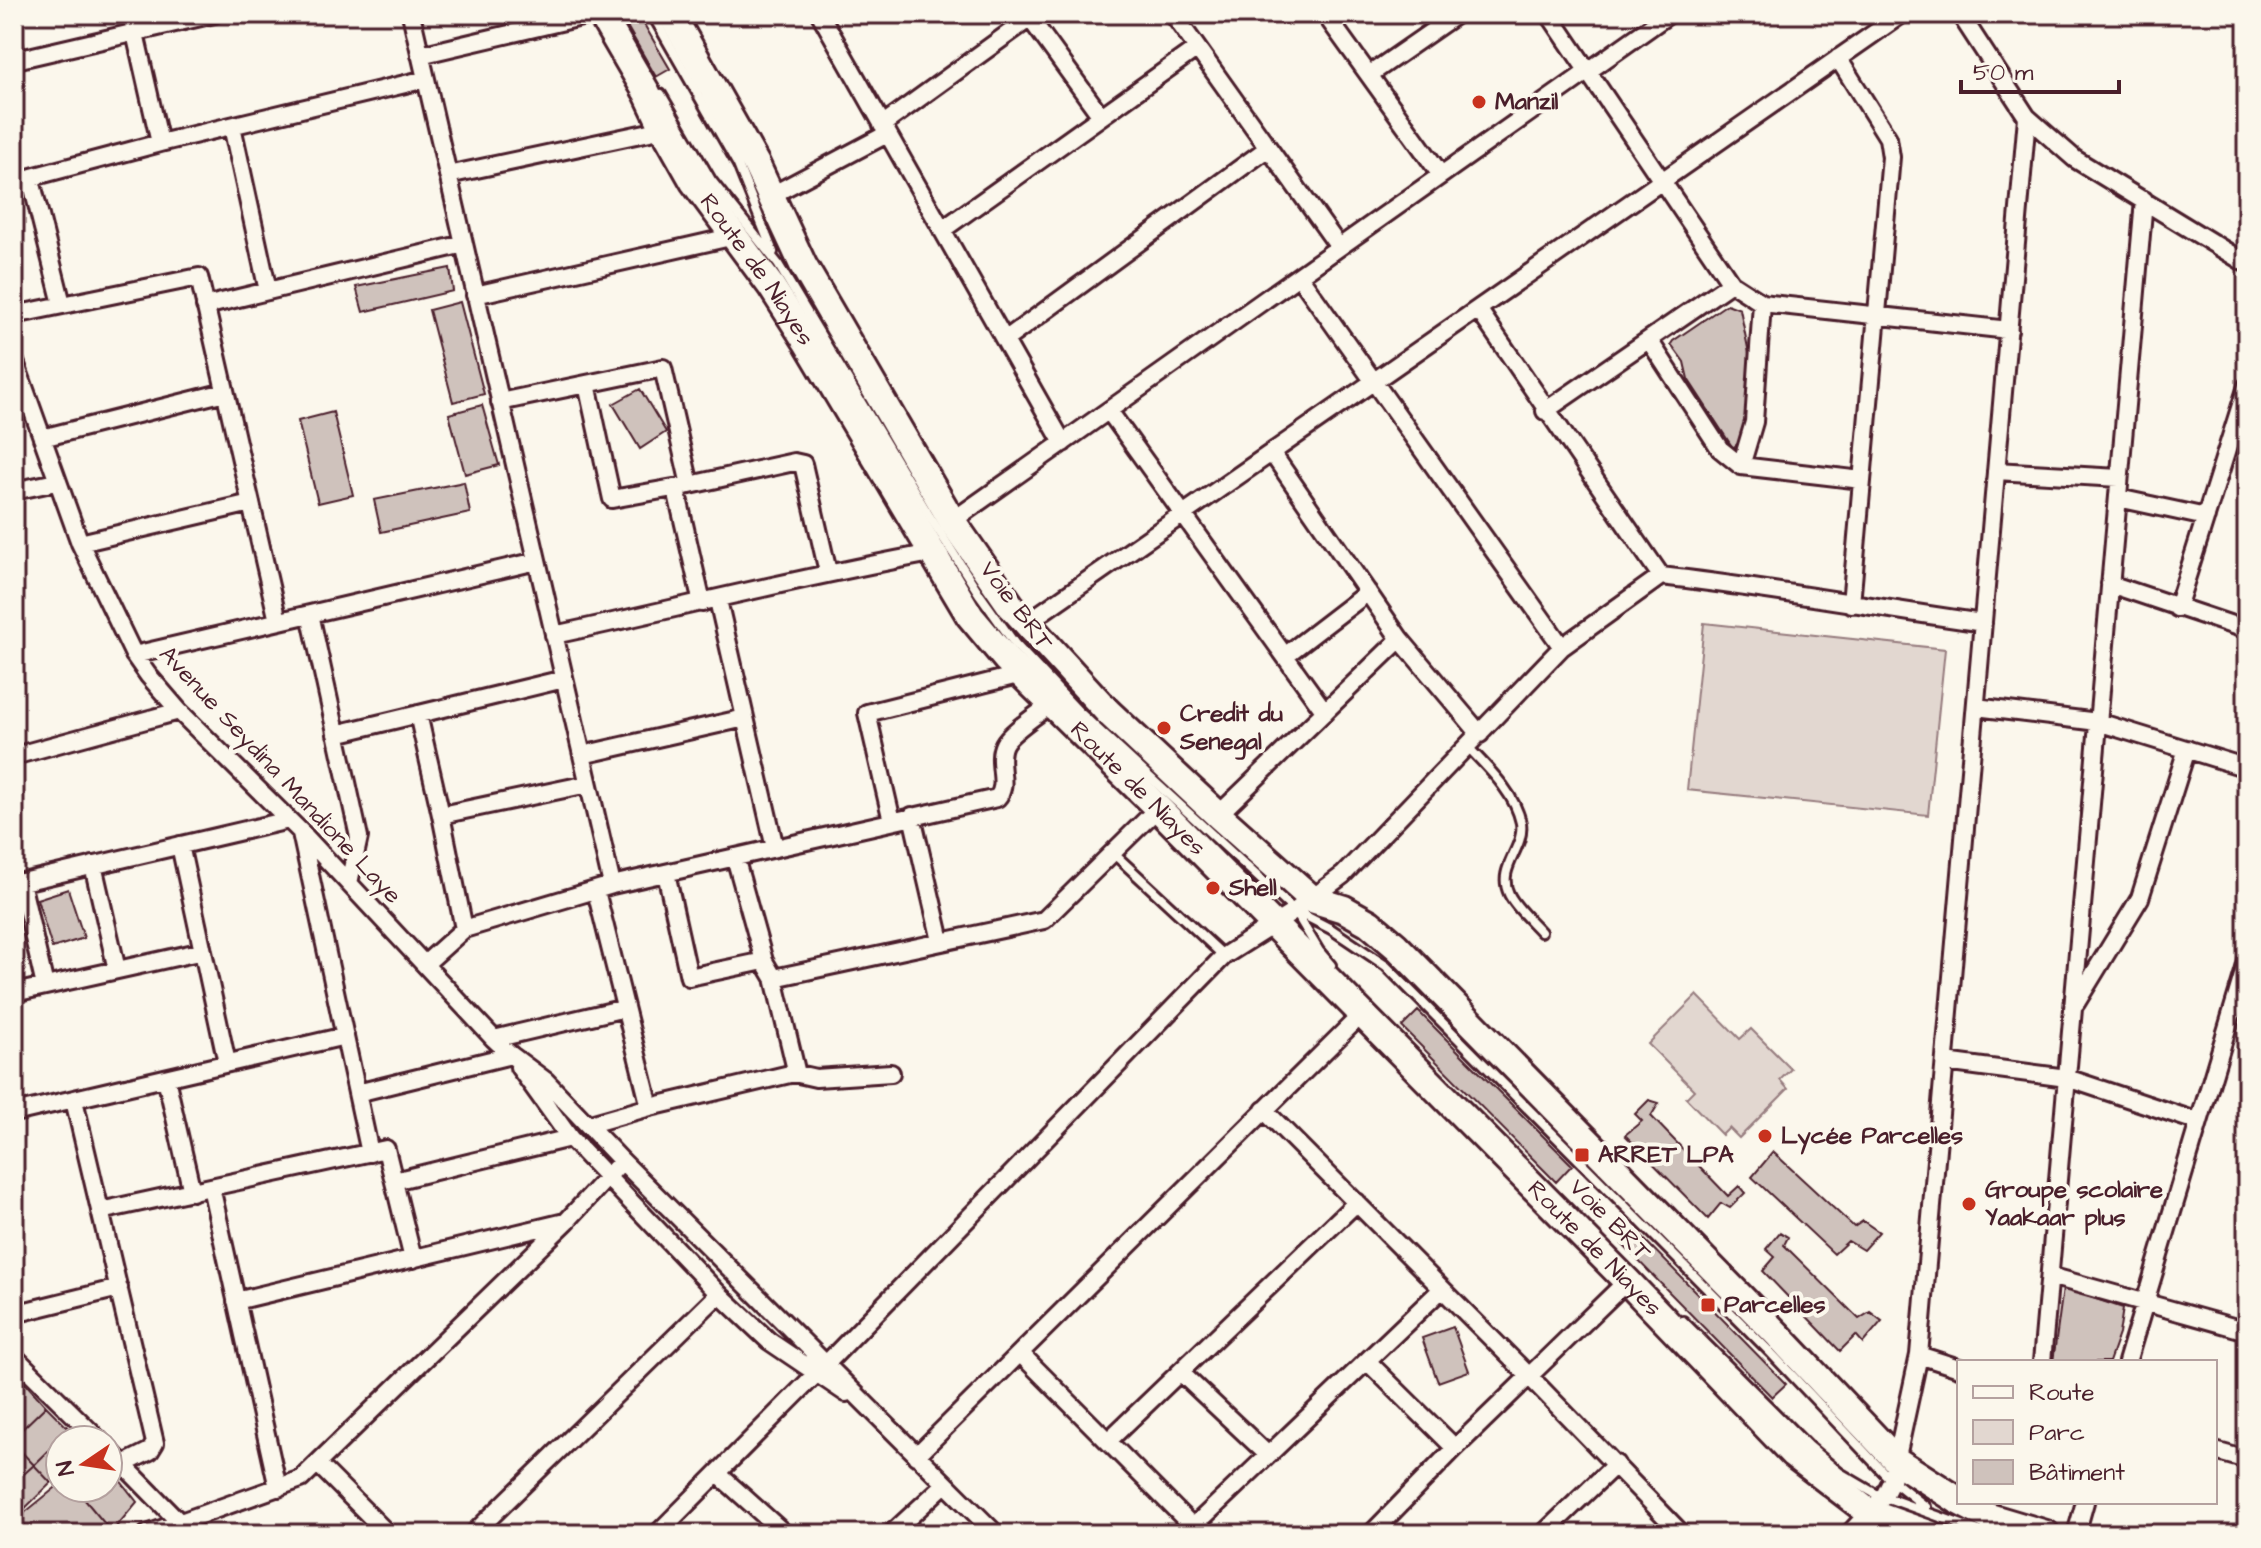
<svg xmlns="http://www.w3.org/2000/svg" width="2261" height="1548" font-family="'Architects Daughter',sans-serif">
  <style>
    .green { fill: #e2d7d0; stroke: #967b7e; stroke-width: 2 }
    .building { fill: #cfc2bc; stroke: #4a1f2b; stroke-width: 2 }
    .lines { fill: none; stroke-linecap: round; stroke-linejoin: round }
    .lane-casing { stroke: #4a1f2b; stroke-width: 14 }
    .street-casing { stroke: #4a1f2b; stroke-width: 22 }
    .primary-casing { stroke: #4a1f2b; stroke-width: 32 }
    .lane { stroke: #fbf7ec; stroke-width: 8 }
    .street { stroke: #fbf7ec; stroke-width: 16 }
    .primary { stroke: #fbf7ec; stroke-width: 26 }
    .poi-dot { fill: #c8321e; stroke: #fbf7ec; stroke-width: 3 }
    .labels { text-anchor: middle; dominant-baseline: central; stroke-width: 8; stroke-linejoin: round; paint-order: stroke }
    .poi-label { font-size: 24px; font-weight: bold; fill: #4a1f2b; stroke: #fbf7ec; text-anchor: start }
    .street-label { font-size: 24px; fill: #4a1f2b; stroke: #fbf7ec }
  </style>
  <rect width="100%" height="100%" fill="#fbf7ec"/>
  <filter id="ink" filterUnits="userSpaceOnUse"><feTurbulence type="fractalNoise" baseFrequency=".0125" numOctaves="2"/><feDisplacementMap in="SourceGraphic" scale="16" xChannelSelector="R" yChannelSelector="G"/><feConvolveMatrix kernelMatrix="1 2 1 2 8 2 1 2 1" color-interpolation-filters="sRGB"/></filter>
  <g filter="url(#ink)">
    <path class="green" d="M 1704,623 L 1945,649 L 1928,815 L 1687,790 Z
      M 1697,995 L 1740,1039 L 1751,1029 L 1791,1069 L 1780,1080 L 1788,1089 L 1739,1138 L 1729,1128 L 1722,1135 L 1686,1098 L 1694,1090 L 1648,1044 Z"/>
    <path class="building" d="M 620,14 L 638,14 L 670,69 L 656,77 Z
      M 450,268 L 453,291 L 363,312 L 356,287 Z
      M 460,302 L 484,394 L 453,402 L 429,310 Z
      M 1727,304 L 1740,309 L 1751,363 L 1747,435 L 1733,448 L 1688,379 L 1684,362 L 1671,344 L 1673,341 Z
      M 640,389 L 666,432 L 640,449 L 613,404 Z
      M 482,405 L 499,465 L 465,474 L 449,414 Z
      M 333,412 L 353,495 L 318,503 L 298,421 Z
      M 464,482 L 470,513 L 381,532 L 374,500 Z
      M 68,889 L 84,938 L 52,948 L 37,899 Z
      M 1418,1011 L 1572,1165 L 1556,1182 L 1402,1027 Z
      M 1649,1100 L 1659,1103 L 1651,1116 L 1728,1196 L 1739,1186 L 1745,1193 L 1730,1208 L 1721,1203 L 1708,1219 L 1625,1135 L 1642,1121 L 1635,1114 Z
      M 1773,1152 L 1854,1227 L 1863,1221 L 1879,1232 L 1863,1250 L 1848,1241 L 1834,1254 L 1752,1177 Z
      M 1635,1230 L 1786,1384 L 1772,1397 L 1622,1244 Z
      M 1780,1232 L 1788,1237 L 1784,1245 L 1859,1319 L 1870,1312 L 1882,1321 L 1863,1343 L 1856,1335 L 1840,1351 L 1763,1271 L 1775,1257 L 1766,1249 Z
      M 2063,1288 L 2123,1308 L 2119,1334 L 2109,1362 L 2053,1362 Z
      M 1453,1327 L 1469,1371 L 1438,1382 L 1422,1338 Z
      M 14,1372 L 25,1383 L 14,1393 Z
      M 25,1383 L 46,1406 L 14,1437 L 14,1393 Z
      M 46,1406 L 70,1430 L 34,1465 L 14,1444 L 14,1437 Z
      M 70,1430 L 79,1440 L 60,1440 L 60,1475 L 51,1483 L 34,1465 Z
      M 14,1444 L 34,1465 L 14,1483 Z
      M 34,1465 L 51,1483 L 16,1517 L 14,1483 Z
      M 108,1465 L 137,1502 L 116,1527 L 110,1530 L 75,1488 L 108,1488 Z
      M 60,1484 L 60,1488 L 75,1488 L 110,1530 L 96,1534 L 32,1534 L 18,1518 Z"/>
    <g class="lines">
      <g class="lane-casing">
        <path id="lane" d="M 652,14 L 738,165 L 773,252
          M 661,94 L 711,180 L 778,264 L 930,517 L 980,595 L 1015,644 L 1078,711 L 1295,911 L 1319,951 L 1331,965
          M 1468,747 C 1488,768 1515,793 1521,823 C 1525,849 1496,868 1509,894 C 1515,907 1531,921 1541,932
          M 1113,853 L 1224,956
          M 1296,911 L 1331,929 L 1386,966 L 1771,1353 L 1888,1477 L 1926,1507
          M 1683,1321 L 1808,1446 L 1840,1473 L 1874,1493 L 1987,1534"/>
      </g>
      <g class="street-casing">
        <path id="street" d="M 411,14 L 612,885
          M 820,14 L 1063,443
          M 1027,14 L 1101,116
          M 1173,14 L 1339,247
          M 1325,14 L 1441,175
          M 1549,14 L 1731,283 L 1762,303 L 2009,330
          M 1960,14 L 2027,117 L 2075,159 L 2247,264
          M 135,33 L 160,143
          M 14,46 L 16,56 L 20,59 L 214,14
          M 420,55 L 594,14
          M 1838,58 L 1888,138 L 1891,157 L 1851,604
          M 1369,75 L 1457,14
          M 882,125 L 1030,18
          M 232,126 L 268,291
          M 448,175 L 664,129
          M 770,196 L 887,134
          M 942,230 L 1197,48
          M 1299,276 L 1562,647
          M 475,295 L 735,236
          M 62,304 L 31,180 L 32,177 L 160,143 L 426,79
          M 205,306 L 464,244
          M 1478,309 L 1661,576
          M 14,315 L 199,277 L 278,621
          M 1005,340 L 1268,148
          M 1649,340 L 1720,449 L 1741,466 L 1862,480
          M 14,359 L 80,543 L 134,655 L 148,675 L 179,711 L 301,832 L 494,1039 L 511,1055 L 546,1081 L 622,1161 L 996,1534
          M 500,402 L 663,368 L 690,485 L 612,499 L 587,384
          M 1109,411 L 1325,712
          M 1545,411 L 1731,283
          M 42,438 L 225,392
          M 1272,453 L 1400,639 L 1480,734
          M 1741,466 L 1754,422 L 1762,303
          M 1996,471 L 2119,478
          M 690,485 L 794,462 L 803,464 L 828,572
          M 676,489 L 702,603
          M 14,491 L 56,482
          M 2118,498 L 2206,517
          M 952,521 L 1669,14
          M 80,543 L 251,503
          M 2110,584 L 2247,630
          M 718,600 L 775,848
          M 2177,608 L 2247,386
          M 310,614 L 359,837 L 349,883
          M 1025,624 L 1902,14
          M 554,635 C 680,608 805,576 932,553
          M 134,655 L 537,561
          M 1286,655 L 1368,592
          M 1976,707 L 2098,722 L 2247,768
          M 418,714 L 441,815
          M 336,734 L 564,679
          M 582,755 L 745,718
          M 14,756 L 179,711
          M 1218,815 L 1400,639
          M 912,816 L 941,941
          M 892,821 L 867,713 L 1022,674
          M 301,833 L 370,1153
          M 180,845 L 227,1063
          M 735,857 L 764,961
          M 93,865 L 117,970
          M 21,882 L 45,986
          M 14,884 L 289,820
          M 464,929 L 612,885 L 997,798 C 1010,785 995,762 1004,744 C 1010,732 1040,713 1052,703
          M 425,964 L 464,929 L 441,815 L 588,784
          M 774,978 L 1044,920 L 1158,808
          M 14,993 L 203,951
          M 2076,1003 L 2140,898 L 2187,749
          M 494,1039 L 625,1008
          M 1945,1062 L 2067,1078 L 2199,1122
          M 519,1067 L 570,1138 L 719,1294 L 769,1341 L 846,1393
          M 794,1073 L 816,1078 L 891,1073
          M 166,1078 L 192,1192
          M 357,1093 L 511,1055
          M 74,1100 L 155,1443 L 150,1451 L 124,1464
          M 650,1107 L 794,1073 L 796,1070 L 774,978 L 764,961 L 689,977 L 666,873
          M 1264,1110 L 1529,1376 L 1682,1534
          M 14,1113 L 345,1036
          M 590,1124 L 650,1107 L 596,891
          M 394,1181 L 570,1138
          M 211,1187 L 278,1488
          M 100,1211 L 386,1149 L 413,1259
          M 2050,1276 L 2247,1331
          M 236,1301 L 565,1222
          M 14,1314 L 119,1288
          M 1020,1353 L 1199,1533
          M 1919,1355 L 1959,1368
          M 14,1356 L 99,1440
          M 1367,1361 L 1455,1448
          M 2042,1362 L 2144,200
          M 2127,1362 L 2247,962
          M 827,1363 L 1224,956 L 1295,911 L 1343,875 L 1562,647 L 1661,576 C 1769,588 1876,608 1983,623
          M 1180,1372 L 1268,1455
          M 1108,1441 L 1357,1202
          M 108,1449 L 191,1534
          M 2215,1451 L 2247,1460
          M 916,1456 L 1361,1015
          M 318,1464 L 388,1534
          M 718,1474 L 785,1534
          M 1193,1527 L 1442,1289
          M 14,1530 L 18,1534
          M 147,1534 L 301,1479 L 566,1222 L 622,1161
          M 473,1534 L 719,1294
          M 657,1534 L 816,1374
          M 891,1534 L 944,1485
          M 1371,1534 L 1455,1448 L 1627,1281
          M 1543,1534 L 1616,1464
          M 1849,1534 L 1884,1496 L 1892,1480 L 1919,1355 L 2027,117
          M 2076,1534 L 2085,1502"/>
      </g>
      <g class="primary-casing">
        <g id="primary">
          <path id="s1" d="M 601,14 L 647,93 L 664,129 L 694,182 L 771,286 L 808,344 L 970,616 L 1006,659 L 1158,808 L 1627,1281 L 1793,1454 L 1870,1513 L 1929,1534"/>
          <path d="M 671,14 L 756,164 L 803,265 L 952,521 L 1011,606 L 1108,712 L 1218,815 L 1312,899 L 1344,909 L 1369,923 L 1396,946 L 1777,1334 L 1897,1461 L 1959,1501"/>
          <path d="M 1960,1502 L 1989,1517 L 2046,1534"/>
        </g>
      </g>
      <use href="#lane" class="lane"/>
      <use href="#street" class="street"/>
      <use href="#primary" class="primary"/>
    </g>
  </g>
  <g class="poi-dot">
    <circle cx="1479" cy="102" r="8"/>
    <circle cx="1164" cy="728" r="8"/>
    <circle cx="1213" cy="888" r="8"/>
    <circle cx="1765" cy="1136" r="8"/>
    <rect x="1574" y="1147" width="16" height="16" rx="4"/>
    <circle cx="1969" cy="1204" r="8"/>
    <rect x="1700" y="1297" width="16" height="16" rx="4"/>
  </g>
  <g class="labels">
    <g class="poi-label">
      <text x="1495" y="102">Manzil</text>
      <text x="1180" y="714">Credit du<tspan x="1180" dy="28">Senegal</tspan></text>
      <text x="1229" y="888">Shell</text>
      <text x="1781" y="1136">Lycée Parcelles</text>
      <text x="1598" y="1155">ARRET LPA</text>
      <text x="1985" y="1190">Groupe scolaire<tspan x="1985" dy="28">Yaakaar plus</tspan></text>
      <text x="1724" y="1305">Parcelles</text>
    </g>
    <g class="street-label">
      <text stroke="none"><textPath href="#s1" startOffset="300">Route de Niayes</textPath></text>
      <text transform="translate(1016 606) rotate(53)">Voie BRT</text>
      <text transform="translate(280 775) rotate(47)">Avenue Seydina Mandione Laye</text>
      <text stroke="none"><textPath href="#s1" startOffset="948">Route de Niayes</textPath></text>
      <text transform="translate(1610 1220) rotate(45)">Voie BRT</text>
      <text stroke="none"><textPath href="#s1" startOffset="1596">Route de Niayes</textPath></text>
    </g>
  </g>
  <rect width="2261" height="1548" fill="none" stroke="#fbf7ec" stroke-width="48"/>
  <rect x="24" y="24" width="2213" height="1500" fill="none" stroke="#4a1f2b" stroke-width="3" filter="url(#ink)"/>
  <rect x="1957" y="1360" width="260" height="144" fill="#fbf7ec" stroke="#b4a19f" stroke-width="2"/>
  <rect x="1973" y="1386" width="40" height="12" fill="#fbf7ec" stroke="#b4a19f" stroke-width="2"/>
  <text x="2029" y="1400" font-size="24" fill="#4a1f2b">Route</text>
  <rect x="1973" y="1420" width="40" height="24" fill="#e2d7d0" stroke="#b4a19f" stroke-width="2"/>
  <text x="2029" y="1440" font-size="24" fill="#4a1f2b">Parc</text>
  <rect x="1973" y="1460" width="40" height="24" fill="#cfc2bc" stroke="#b4a19f" stroke-width="2"/>
  <text x="2029" y="1480" font-size="24" fill="#4a1f2b">Bâtiment</text>
  <g transform="translate(84 1464) rotate(257)"><circle r="38" fill="#fbf7ec" stroke="#b4a19f" stroke-width="2"/>
  <path d="M0-6L14 30L0 20L-14 30Z" fill="#c8321e"/>
  <text y="-12" font-size="22" font-weight="bold" text-anchor="middle" fill="#4a1f2b">N</text>
  </g>
  <path d="M1961 80v12h158v-12" fill="none" stroke="#4a1f2b" stroke-width="4"/>
  <text x="1973" y="80" font-size="24" fill="#4a1f2b" stroke="#fbf7ec" stroke-width="6" paint-order="stroke">50 m</text>
</svg>
